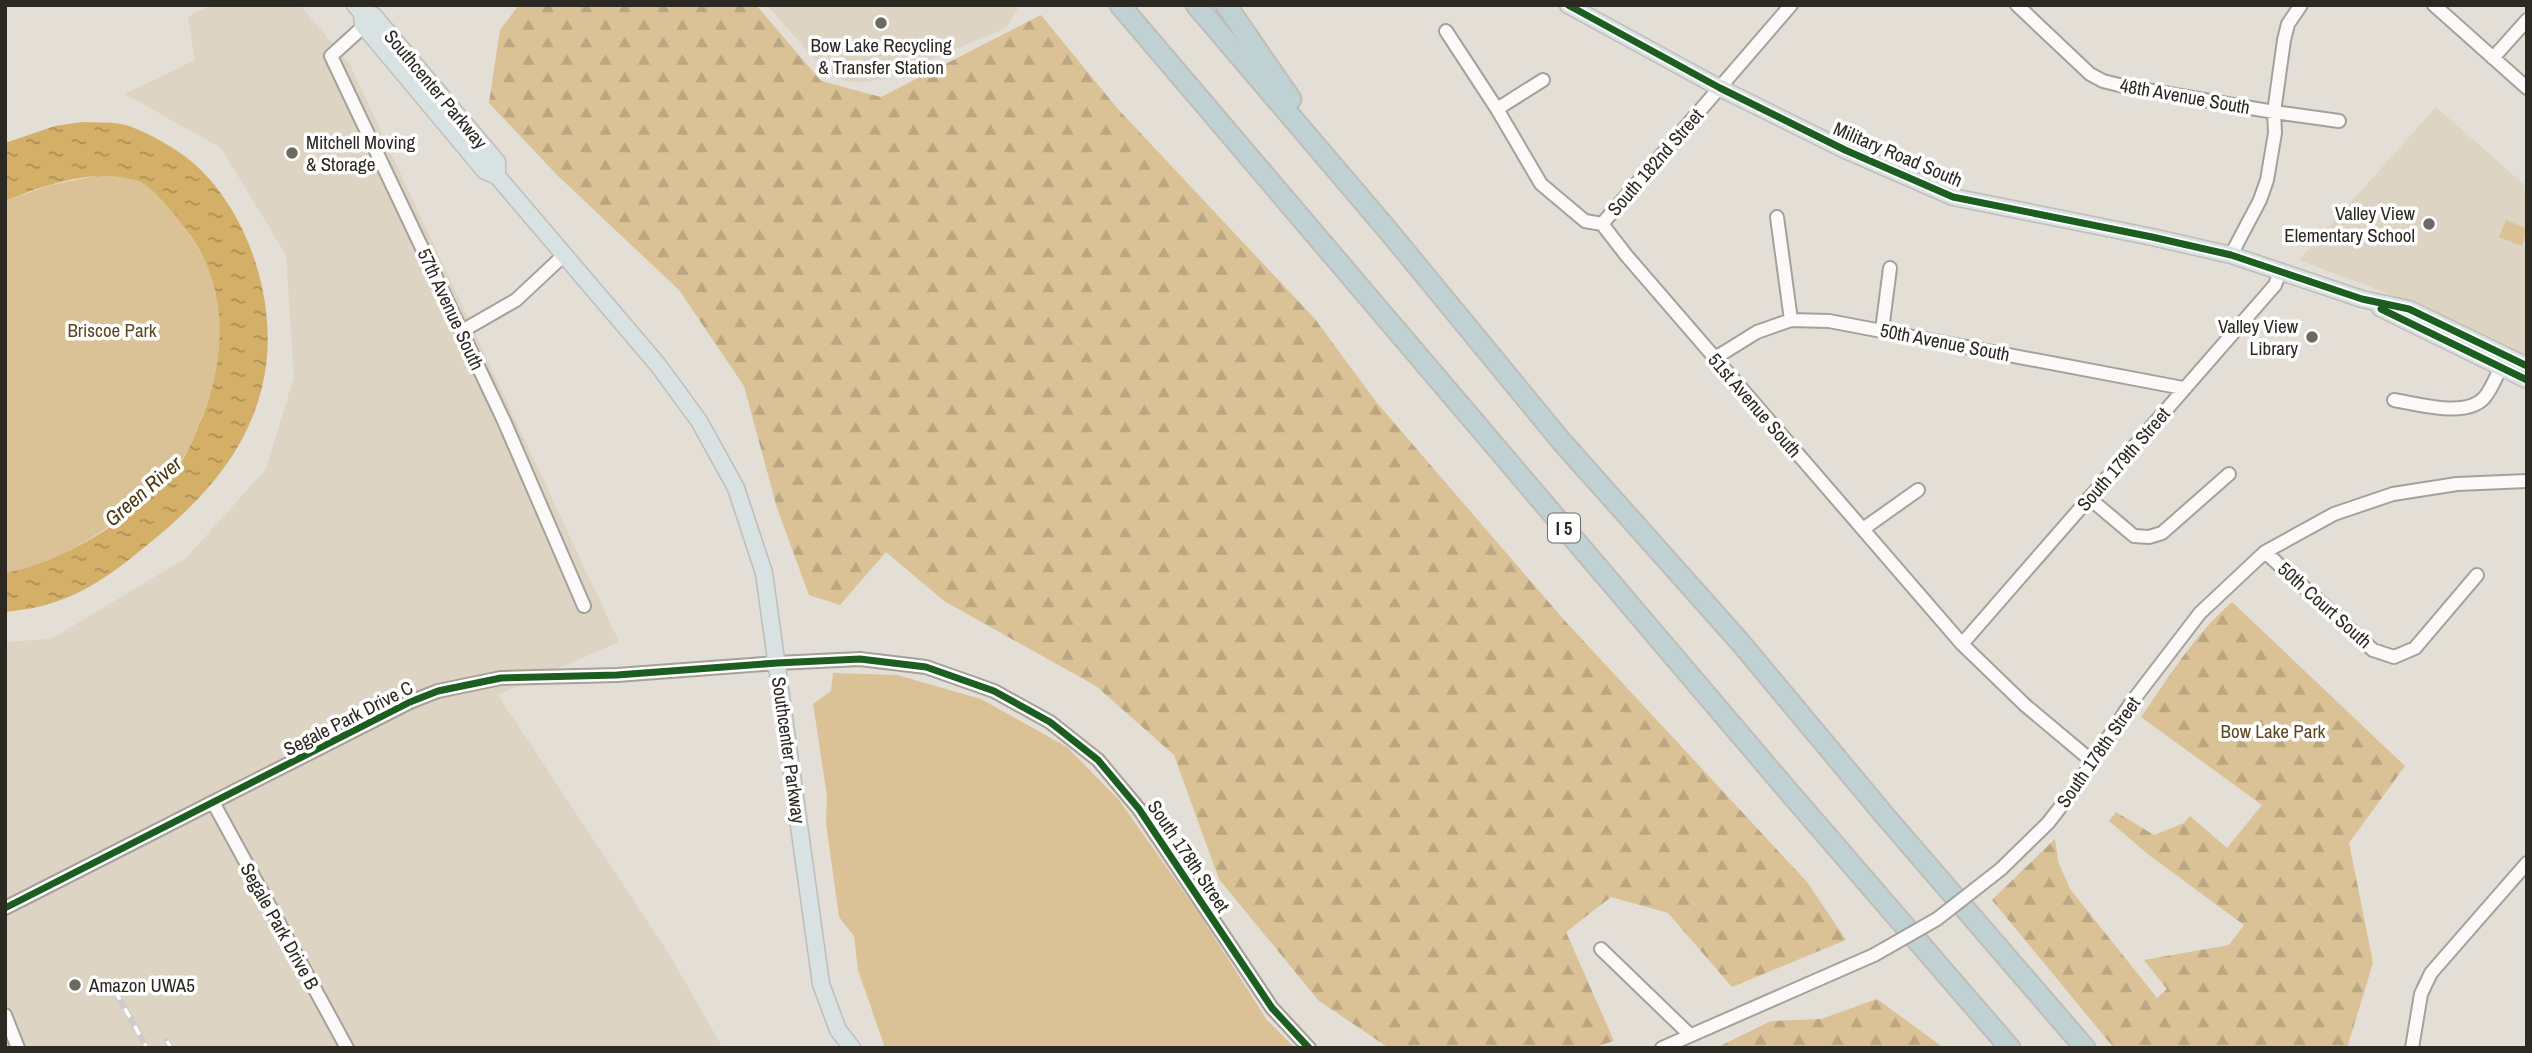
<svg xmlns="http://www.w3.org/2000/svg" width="2532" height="1053" font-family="'Archivo Narrow',sans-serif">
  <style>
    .built { fill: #ddd4c3 }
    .green { fill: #dac196 }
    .forest { fill: url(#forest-firs) }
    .water { fill: url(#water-ripples) }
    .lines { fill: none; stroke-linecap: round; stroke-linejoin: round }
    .minor-casing { stroke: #a5a19a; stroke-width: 16 }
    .major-casing { stroke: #bfbdb8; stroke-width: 19 }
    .highway-casing { stroke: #bfbdb8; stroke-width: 23 }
    .minor { stroke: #fbfaf9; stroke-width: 12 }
    .major { stroke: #d8e2e2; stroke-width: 16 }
    .highway { stroke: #c0d1d3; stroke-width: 19 }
    .rail-casing { stroke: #ceccc9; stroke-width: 6 }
    .rail { stroke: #fff; stroke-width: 3.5; stroke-dasharray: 10; stroke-linecap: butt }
    .minor-bridge-casing { stroke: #a5a19a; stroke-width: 16; stroke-linecap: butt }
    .minor-bridge { stroke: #fbfaf9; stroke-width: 12 }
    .cycleway-casing { stroke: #fff; stroke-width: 11 }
    .cycleway { stroke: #1b5e20; stroke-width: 7 }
    .poi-dot { fill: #6c6962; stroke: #fff; stroke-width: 2.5 }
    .labels { text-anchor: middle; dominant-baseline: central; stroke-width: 7; stroke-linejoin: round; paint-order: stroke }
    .shield { fill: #fff; stroke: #6b6965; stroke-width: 2 }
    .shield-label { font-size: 18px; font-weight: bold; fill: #2c2923 }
    .poi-label { font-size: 19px; fill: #2c2923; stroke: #fff; text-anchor: start }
    .street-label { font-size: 19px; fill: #2c2923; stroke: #fff }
    .park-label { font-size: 19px; fill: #5d4720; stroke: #fff }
    .water-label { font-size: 21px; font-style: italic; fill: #4e3910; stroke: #fff }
  </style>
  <defs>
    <pattern id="forest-firs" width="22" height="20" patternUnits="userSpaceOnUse" patternTransform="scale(1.75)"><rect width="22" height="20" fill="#dac196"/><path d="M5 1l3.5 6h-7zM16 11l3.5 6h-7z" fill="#bba681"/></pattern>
    <pattern id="water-ripples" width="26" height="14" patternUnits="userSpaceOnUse" patternTransform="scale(1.75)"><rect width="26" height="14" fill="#d4af68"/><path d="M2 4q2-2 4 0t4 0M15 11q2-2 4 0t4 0" fill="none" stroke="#ac8e55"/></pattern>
  </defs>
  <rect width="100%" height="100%" fill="#e3dfd6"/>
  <path class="built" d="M 210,5 L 300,5 L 349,63 L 619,642 L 498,695 L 669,954 L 723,1048 L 5,1048 L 5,642 L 51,639 L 186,558 L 266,469 L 294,377 L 286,255 L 221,148 L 125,94 L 195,60 L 188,17 Z
    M 767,5 L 1020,5 L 1006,28 L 883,79 L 864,82 L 844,81 L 819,64 Z
    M 2436,107 L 2527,187 L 2527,356 L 2402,299 L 2299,260 Z"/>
  <path class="green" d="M 95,176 C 109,176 125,175 138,181 C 152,186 174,214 183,226 C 229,287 231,346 202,417 C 194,437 186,457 173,473 C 152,499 121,519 94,536 C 67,553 37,568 5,573 L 5,201 L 51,185 Z
    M 2506,220 L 2527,229 L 2522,246 L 2499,237 Z
    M 833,673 L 897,675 L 981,699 L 1067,747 L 1119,800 L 1198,912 L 1267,1020 L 1295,1048 L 885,1048 L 858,970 L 854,936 L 839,917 L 826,823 L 827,796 L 813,704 L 831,691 Z"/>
  <path class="forest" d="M 519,5 L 756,5 L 821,81 L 881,97 L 1041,15 L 1117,108 L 1315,319 L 1377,403 L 1565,621 L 1807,882 L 1846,940 L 1732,987 L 1668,913 L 1611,897 L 1566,932 L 1614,1041 L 1591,1048 L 1389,1048 L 1319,1001 L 1219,879 L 1174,755 L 1096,686 L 944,601 L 886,552 L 840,605 L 809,595 L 777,508 L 744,386 L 679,290 L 557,175 L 489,103 L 500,30 Z
    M 2232,602 L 2405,766 L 2349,843 L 2373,963 L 2347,1048 L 2114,1048 L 1992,900 L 2055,839 L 2058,861 L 2070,889 L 2157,998 L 2167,989 L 2144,960 L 2229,945 L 2244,925 L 2149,855 L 2109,821 L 2116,812 L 2154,835 L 2184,823 L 2190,816 L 2227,848 L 2262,805 L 2141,717 C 2169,677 2195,634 2232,602 Z
    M 1877,999 L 1944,1048 L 1716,1048 L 1771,1021 L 1821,1019 Z"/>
  <path class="water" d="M 82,122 C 97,123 115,121 129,126 C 153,135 183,152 201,170 C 255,224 281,318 261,391 C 244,457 198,504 146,546 C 118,569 88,592 52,603 C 37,608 21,610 5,612 L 5,573 C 61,564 151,509 182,461 C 190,448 196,432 202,418 C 227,355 229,287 187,231 C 176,217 152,184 135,180 C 92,168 45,185 5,201 L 5,143 L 55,126 Z"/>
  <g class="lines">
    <g class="minor-casing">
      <path id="minor" d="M 2017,5 L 2090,74 L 2103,81 L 2123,86 L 2274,112 L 2339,121
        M 2434,5 L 2527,88
        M 364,26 L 331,56 L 504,421 L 584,606
        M 1446,31 L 1497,109 L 1541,184 L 1585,221 L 1602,224 L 1626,255 L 1962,644 L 2025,705 L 2093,762
        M 2493,58 L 2527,20
        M 1497,109 L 1543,80
        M 1777,217 L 1791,320
        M 1602,224 L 1791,5
        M 2231,255 L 2260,200 L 2267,180 L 2275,133 L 2274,112 L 2284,40 L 2288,24 L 2301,5
        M 1882,330 L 1890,268
        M 462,331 L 516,300 L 564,255
        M 1715,358 L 1757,332 L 1791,320 L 1829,321 L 2183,388
        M 2394,400 C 2419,404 2471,420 2487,394 C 2494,384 2499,371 2504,359
        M 2089,498 L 2134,536 L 2149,537 L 2162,533 L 2229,474
        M 1863,529 L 1918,490
        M 2265,552 L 2373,650 L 2394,657 L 2415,648 L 2477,575
        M 1962,644 L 2275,285 L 2280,272
        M 214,804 L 347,1048
        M 2001,869 L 2048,823 L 2076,787 L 2131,703 L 2200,613 L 2265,552 L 2334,514 L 2393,494 L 2457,484 L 2527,481
        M 5,908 L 410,702 L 438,691 L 501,678 L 617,675 L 777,663 L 860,659 L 926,667 L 994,691 L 1050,722 L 1098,760 L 1139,809 L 1272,1008 L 1309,1048
        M 1601,949 L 1690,1035
        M 5,1015 L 18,1048
        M 1662,1048 L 1874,955
        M 2412,1048 L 2421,994 L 2431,973 L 2527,863"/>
    </g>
    <g class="major-casing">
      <path id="major" d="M 355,5 L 362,13 L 363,25 L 485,171 L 497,176 L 658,365 L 699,421 L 736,488 L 764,573 L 821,984 L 838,1030 L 852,1048
        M 1568,5 L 1720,88 L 1845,150 L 1953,197 L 2152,237 L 2231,255 L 2362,299 L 2409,309 L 2527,366
        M 362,13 L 373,15 L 497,162 L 497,176
        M 2380,308 L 2527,380"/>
    </g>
    <g class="highway-casing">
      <path id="highway" d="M 1120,5 L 1789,792 L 2010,1048
        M 1196,5 L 1386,228 L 1562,442 L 1740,642 L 1886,817 L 2085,1048
        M 1226,5 L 1291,99"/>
    </g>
    <use href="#minor" class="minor"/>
    <use href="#major" class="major"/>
    <use href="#highway" class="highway"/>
    <g class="rail-casing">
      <path id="rail" d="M 115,991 L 147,1048
        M 167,1041 L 171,1048"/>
    </g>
    <use href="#rail" class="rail"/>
    <g class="minor-bridge-casing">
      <path id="minor-bridge" d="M 1874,955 L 1937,919 L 2001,869"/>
    </g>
    <use href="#minor-bridge" class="minor-bridge"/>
    <g class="cycleway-casing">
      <path id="cycleway" d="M 1568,5 L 1720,88 L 1845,150 L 1953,197 L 2152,237 L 2231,255 L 2362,299 L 2409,309 L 2527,366
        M 2381,309 L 2527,380
        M 5,908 L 410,702 L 438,691 L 501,678 L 617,675 L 777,663 L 860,659 L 926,667 L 994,691 L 1050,722 L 1098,760 L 1139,809 L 1272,1008 L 1309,1048"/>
    </g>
    <use href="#cycleway" class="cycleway"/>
  </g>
  <g class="poi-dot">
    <circle cx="881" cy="23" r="7"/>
    <circle cx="292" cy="153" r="7"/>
    <circle cx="2429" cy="224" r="7"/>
    <circle cx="2312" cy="337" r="7"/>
    <circle cx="75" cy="985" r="7"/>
  </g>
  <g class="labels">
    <rect class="shield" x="1548" y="513.5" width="32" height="29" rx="5"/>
    <g class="shield-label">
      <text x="1564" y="528">I 5</text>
    </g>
    <g class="poi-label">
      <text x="881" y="45" text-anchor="middle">Bow Lake Recycling<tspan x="881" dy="22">&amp; Transfer Station</tspan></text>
      <text x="306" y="142">Mitchell Moving<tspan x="306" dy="22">&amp; Storage</tspan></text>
      <text x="2415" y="213" text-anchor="end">Valley View<tspan x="2415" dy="22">Elementary School</tspan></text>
      <text x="2298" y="326" text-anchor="end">Valley View<tspan x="2298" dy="22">Library</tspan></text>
      <text x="89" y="985">Amazon UWA5</text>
    </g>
    <g class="street-label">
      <text transform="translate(436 89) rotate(50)">Southcenter Parkway</text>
      <text transform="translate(2185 96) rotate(10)">48th Avenue South</text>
      <text transform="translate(1898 154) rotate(23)">Military Road South</text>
      <text transform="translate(1655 162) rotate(-49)">South 182nd Street</text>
      <text transform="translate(451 309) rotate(65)">57th Avenue South</text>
      <text transform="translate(1945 342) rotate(11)">50th Avenue South</text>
      <text transform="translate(1755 405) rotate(49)">51st Avenue South</text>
      <text transform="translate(2123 459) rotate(-49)">South 179th Street</text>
      <text transform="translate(2325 605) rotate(42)">50th Court South</text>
      <text transform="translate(348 718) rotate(-27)">Segale Park Drive C</text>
      <text transform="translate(789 750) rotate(82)">Southcenter Parkway</text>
      <text transform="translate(2098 752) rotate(-55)">South 178th Street</text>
      <text transform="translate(1189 856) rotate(56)">South 178th Street</text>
      <text transform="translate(280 926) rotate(61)">Segale Park Drive B</text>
    </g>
    <g class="park-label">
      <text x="112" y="330">Briscoe Park</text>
      <text x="2273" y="731">Bow Lake Park</text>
    </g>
    <g class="water-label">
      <text transform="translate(143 491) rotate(-41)">Green River</text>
    </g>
  </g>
  <rect width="2532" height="1053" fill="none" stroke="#2c2923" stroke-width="14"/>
</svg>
